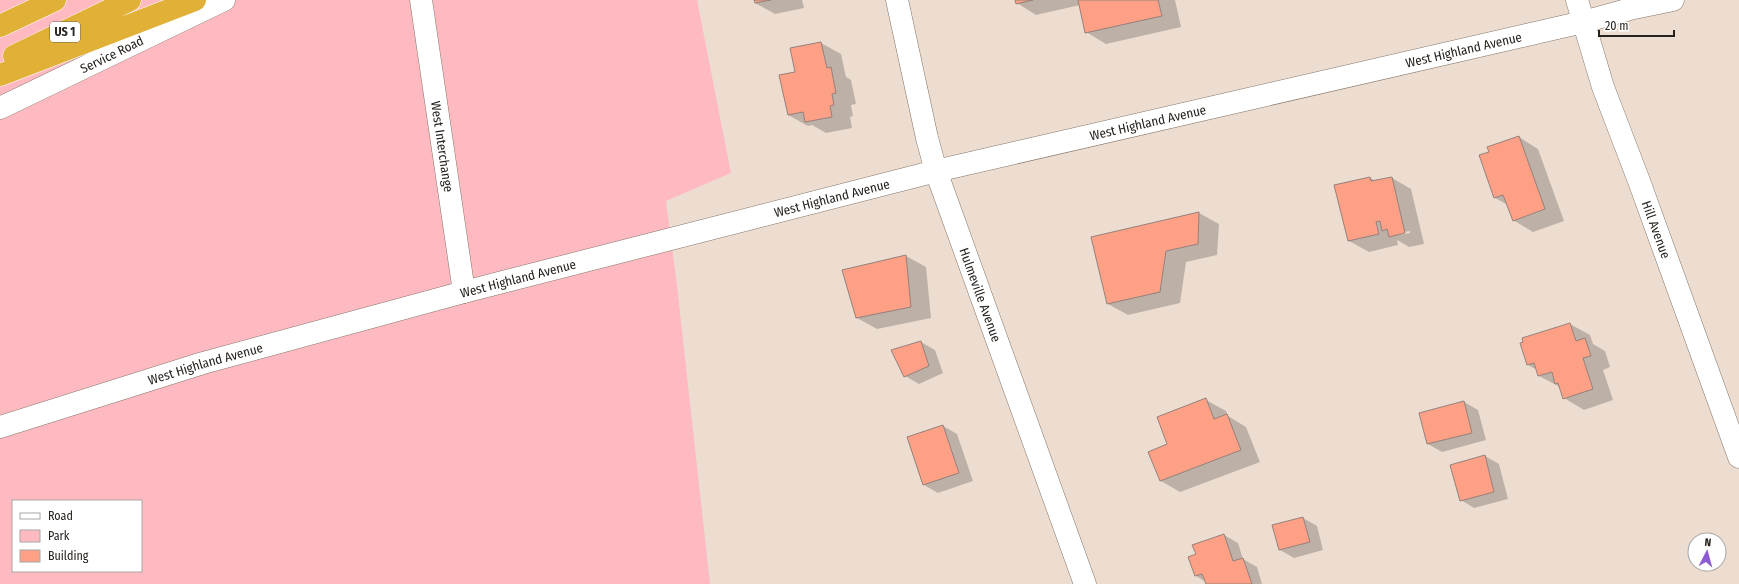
<svg xmlns="http://www.w3.org/2000/svg" width="1739" height="584" font-family="'Fira Sans Condensed',sans-serif">
  <style>
    .green { fill: #febac0; fill-rule: evenodd }
    .shadow { fill: #0003; fill-rule: evenodd }
    .building { fill: #fea085; stroke: #94817b }
    .lines { fill: none; stroke-linecap: round; stroke-linejoin: round }
    .minor-casing { stroke: #83756a; stroke-width: 23 }
    .highway-casing { stroke: #fff; stroke-width: 23 }
    .minor { stroke: #fff; stroke-width: 22 }
    .highway { stroke: #e0b037; stroke-width: 22 }
    .labels { text-anchor: middle; dominant-baseline: central; stroke-width: 4; stroke-linejoin: round; paint-order: stroke }
    .shield { fill: #fff; stroke: #676460; stroke-width: 1 }
    .shield-label { font-size: 12px; font-weight: bold; fill: #26211c }
    .street-label { font-size: 13px; fill: #26211c; stroke: #fff }
  </style>
  <rect width="100%" height="100%" fill="#edddd0"/>
  <path class="green" d="M 0,0 L 697,0 L 731,173 L 666,201 L 677,285 L 710,584 L 0,584 ZM 13,501 L 141,501 L 141,571 L 13,571 Z"/>
  <path class="shadow" d="M 755,0 L 802,0 L 804,8 L 775,14 L 755,3 Z
    M 1016,0 L 1175,0 L 1181,27 L 1106,44 L 1086,32 L 1080,5 L 1036,15 L 1017,3 Z
    M 821,43 L 841,54 L 846,77 L 851,80 L 856,104 L 851,105 L 853,116 L 850,117 L 852,128 L 826,133 L 812,125 L 808,126 L 788,115 L 796,73 L 791,49 Z
    M 1519,137 L 1538,149 L 1564,221 L 1533,232 L 1513,220 L 1508,205 L 1495,198 L 1490,152 Z
    M 1370,178 L 1376,181 L 1392,178 L 1411,189 L 1424,244 L 1409,247 L 1397,240 L 1398,245 L 1369,252 L 1349,241 ZM 1410,231 L 1410,233 L 1399,235 L 1399,233 Z
    M 1199,213 L 1219,224 L 1217,255 L 1186,262 L 1180,303 L 1128,315 L 1108,304 L 1092,238 Z
    M 906,256 L 926,267 L 931,318 L 877,329 L 857,318 L 844,271 Z
    M 1570,324 L 1590,335 L 1593,344 L 1605,351 L 1610,367 L 1603,370 L 1613,400 L 1584,410 L 1564,398 L 1560,387 L 1539,376 L 1537,370 L 1528,365 Z
    M 921,342 L 935,350 L 943,373 L 919,384 L 905,376 Z
    M 1206,400 L 1226,411 L 1228,416 L 1246,427 L 1260,462 L 1180,492 L 1161,481 L 1168,445 Z
    M 1464,402 L 1478,410 L 1486,440 L 1442,452 L 1428,444 Z
    M 943,426 L 957,434 L 973,481 L 938,493 L 924,485 Z
    M 1485,456 L 1499,464 L 1508,499 L 1474,508 L 1461,500 Z
    M 1303,518 L 1317,526 L 1323,550 L 1294,558 L 1280,550 L 1274,526 Z
    M 1224,535 L 1238,543 L 1243,559 L 1257,567 L 1262,584 L 1207,584 L 1206,582 L 1196,576 L 1197,555 Z"/>
  <path class="building" d="M 754,0 L 771,0 L 755,3 Z
    M 1015,0 L 1033,0 L 1016,4 Z
    M 1078,0 L 1158,0 L 1162,16 L 1085,33 Z
    M 821,42 L 827,68 L 831,67 L 836,93 L 832,94 L 834,105 L 830,106 L 832,117 L 805,122 L 803,112 L 788,115 L 779,75 L 795,72 L 790,48 Z
    M 1519,136 L 1545,209 L 1513,221 L 1503,195 L 1494,198 L 1479,155 L 1489,152 L 1487,147 Z
    M 1370,177 L 1371,181 L 1392,177 L 1405,233 L 1389,237 L 1387,229 L 1382,231 L 1380,221 L 1376,222 L 1379,234 L 1348,241 L 1334,185 Z
    M 1199,212 L 1198,244 L 1166,251 L 1160,292 L 1107,304 L 1091,237 Z
    M 906,255 L 911,307 L 856,318 L 842,270 Z
    M 1570,323 L 1576,341 L 1585,338 L 1591,356 L 1583,358 L 1593,389 L 1563,399 L 1558,383 L 1555,384 L 1552,372 L 1538,376 L 1534,363 L 1527,365 L 1520,343 L 1523,342 L 1522,338 Z
    M 921,341 L 929,366 L 904,377 L 891,350 Z
    M 1206,398 L 1214,419 L 1227,414 L 1241,450 L 1160,481 L 1148,452 L 1167,444 L 1157,417 Z
    M 1464,401 L 1472,433 L 1427,444 L 1419,413 Z
    M 943,425 L 959,473 L 923,485 L 907,437 Z
    M 1485,455 L 1494,492 L 1460,501 L 1450,465 Z
    M 1303,517 L 1310,542 L 1279,550 L 1272,525 Z
    M 1224,534 L 1233,561 L 1243,558 L 1252,584 L 1206,584 L 1202,574 L 1195,576 L 1188,557 L 1196,554 L 1192,545 Z"/>
  <g class="lines">
    <g class="minor-casing">
      <g id="minor">
        <path id="s1" d="M 421,0 L 464,292"/>
        <path id="s2" d="M 897,0 L 927,138 L 936,171 L 1085,584"/>
        <path id="s3" d="M 1577,0 L 1603,87 L 1639,181 L 1739,457"/>
        <path id="s4" d="M 0,108 L 224,0"/>
        <path id="s5" d="M 0,427 L 203,363 L 464,292 L 936,171 L 1583,22 L 1634,8 L 1673,0"/>
      </g>
    </g>
    <g class="highway-casing">
      <path id="highway" d="M 0,26 L 55,0
        M 14,56 L 130,0
        M 0,75 L 195,0"/>
    </g>
    <use href="#minor" class="minor"/>
    <use href="#highway" class="highway"/>
  </g>
  <g class="labels">
    <rect class="shield" x="50" y="22" width="30" height="20" rx="3"/>
    <g class="shield-label">
      <text x="65" y="32">US 1</text>
    </g>
    <g class="street-label">
      <text stroke="none"><textPath href="#s5" startOffset="1512">West Highland Avenue</textPath></text>
      <text stroke="none"><textPath href="#s4" startOffset="124">Service Road</textPath></text>
      <text stroke="none"><textPath href="#s5" startOffset="1188">West Highland Avenue</textPath></text>
      <text stroke="none"><textPath href="#s1" startOffset="148">West Interchange</textPath></text>
      <text stroke="none"><textPath href="#s5" startOffset="863">West Highland Avenue</textPath></text>
      <text stroke="none"><textPath href="#s3" startOffset="243">Hill Avenue</textPath></text>
      <text stroke="none"><textPath href="#s5" startOffset="539">West Highland Avenue</textPath></text>
      <text stroke="none"><textPath href="#s2" startOffset="307">Hulmeville Avenue</textPath></text>
      <text stroke="none"><textPath href="#s5" startOffset="215">West Highland Avenue</textPath></text>
    </g>
  </g>
  <rect x="12" y="500" width="130" height="72" fill="#ffffff" stroke="#a8a6a4"/>
  <rect x="20" y="513" width="20" height="6" fill="#ffffff" stroke="#a8a6a4"/>
  <text x="48" y="520" font-size="12" fill="#26211c">Road</text>
  <rect x="20" y="530" width="20" height="12" fill="#febac0" stroke="#a8a6a4"/>
  <text x="48" y="540" font-size="12" fill="#26211c">Park</text>
  <rect x="20" y="550" width="20" height="12" fill="#fea085" stroke="#a8a6a4"/>
  <text x="48" y="560" font-size="12" fill="#26211c">Building</text>
  <g transform="translate(1707 552) rotate(6)"><circle r="19" fill="#ffffff" stroke="#a8a6a4"/>
  <path d="M0-3L7 15L0 10L-7 15Z" fill="#8c5ad3"/>
  <text y="-6" font-size="11" font-weight="bold" text-anchor="middle" fill="#26211c">N</text>
  </g>
  <path d="M1599 30v6h75v-6" fill="none" stroke="#26211c" stroke-width="2"/>
  <text x="1605" y="30" font-size="12" fill="#26211c" stroke="#ffffff" stroke-width="3" paint-order="stroke">20 m</text>
</svg>
